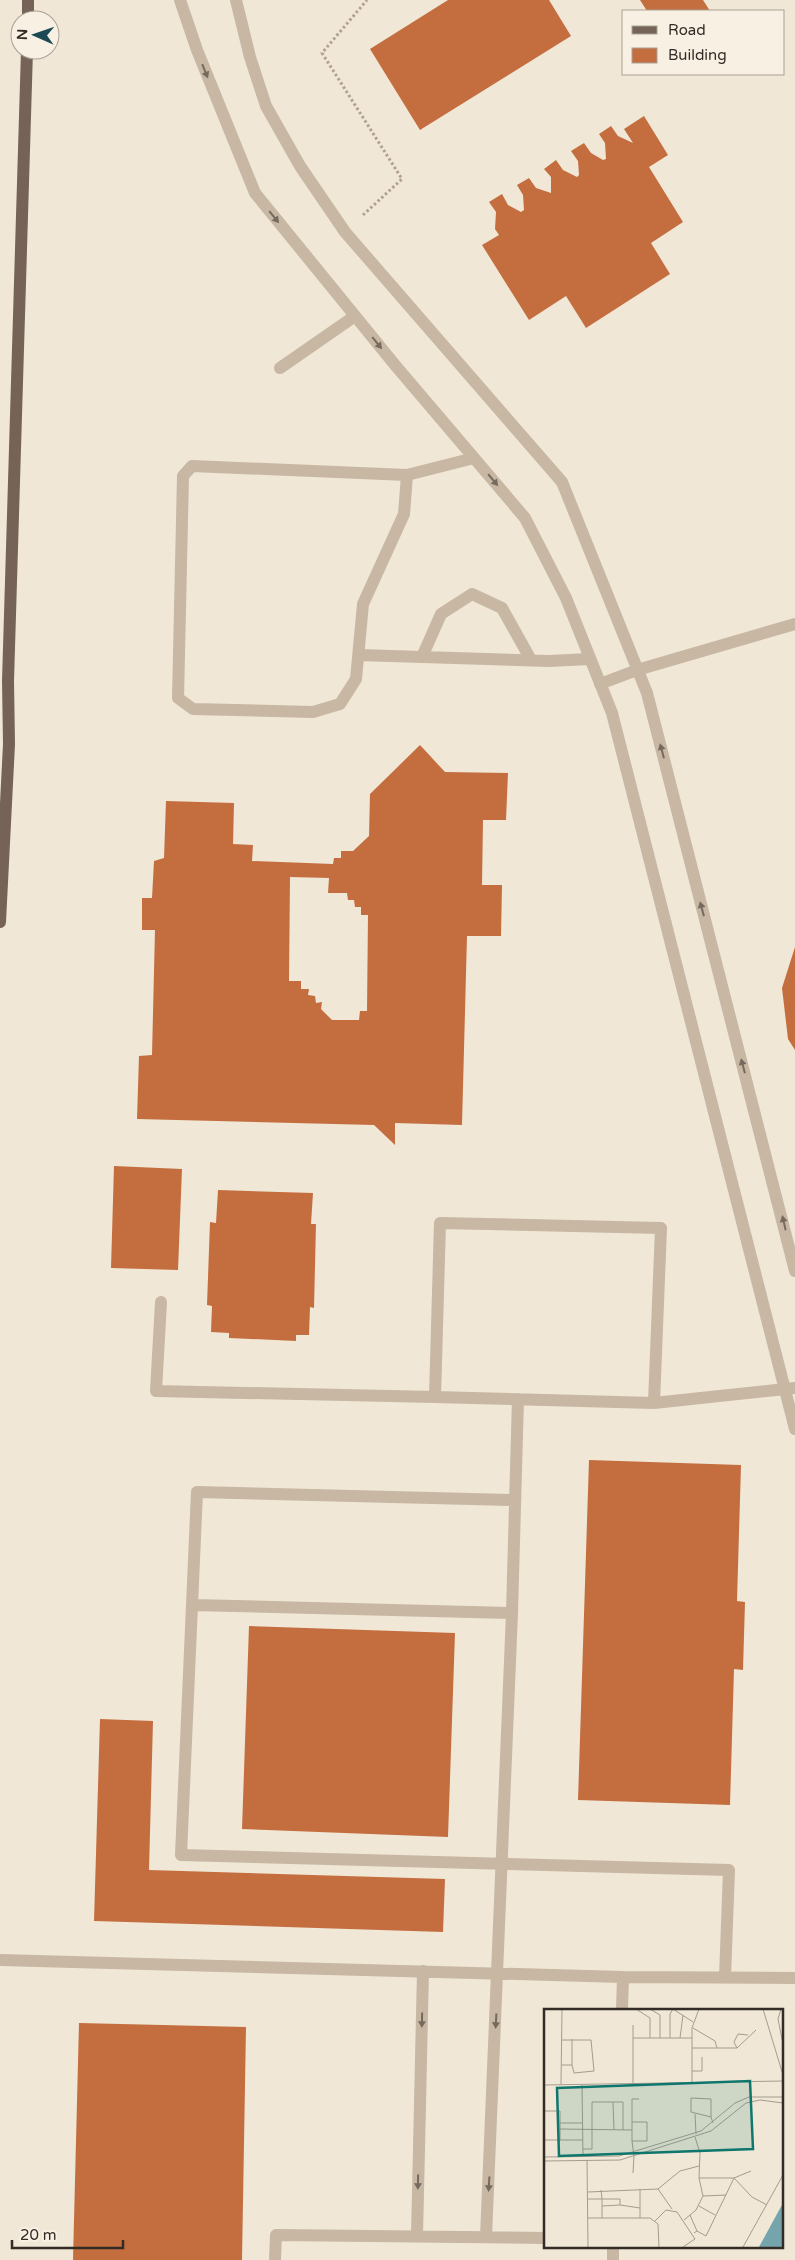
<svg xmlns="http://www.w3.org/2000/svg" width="795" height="2260" font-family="'Varela Round',sans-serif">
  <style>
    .building { fill: #c46e40; fill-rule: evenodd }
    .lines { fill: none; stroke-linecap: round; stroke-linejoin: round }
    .path { stroke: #b3a18d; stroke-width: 3; stroke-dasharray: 2.5 2.5; stroke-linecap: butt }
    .minor { stroke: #c7b7a3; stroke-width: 12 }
    .major { stroke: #746356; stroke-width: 12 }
    .oneway { fill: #766a5e }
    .inset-road { fill: none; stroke: #a49c8f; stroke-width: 1 }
    .view { fill: #0f766e; fill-opacity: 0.15; stroke: #0f766e; stroke-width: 2.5 }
    .inset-edge { fill: none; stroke: #332b25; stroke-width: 2.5 }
  </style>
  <rect width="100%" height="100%" fill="#f0e7d6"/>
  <path class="building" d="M 448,0 L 549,0 L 571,36 L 420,130 L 370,49 Z
    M 640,0 L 703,0 L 710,11 L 647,11 Z
    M 644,116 L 668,155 L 649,167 L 683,222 L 651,243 L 670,274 L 586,328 L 566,296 L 529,320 L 482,245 L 499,235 L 495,229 L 496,212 L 489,202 L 502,194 L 508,205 L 521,212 L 524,210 L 523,195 L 517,185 L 529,178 L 536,188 L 551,193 L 551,177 L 544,169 L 556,160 L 563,170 L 577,177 L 579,175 L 578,161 L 571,151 L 584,143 L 591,153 L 603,160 L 606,159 L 605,143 L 599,134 L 611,126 L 618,136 L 633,143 L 624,129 Z
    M 420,745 L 445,772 L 508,773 L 506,820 L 483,820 L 482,885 L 502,885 L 501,936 L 467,936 L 462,1125 L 395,1123 L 395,1145 L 374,1125 L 137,1119 L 139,1056 L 152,1055 L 155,930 L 142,930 L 142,898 L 152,898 L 154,861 L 164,858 L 166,801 L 234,803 L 233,844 L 253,845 L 252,861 L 333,864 L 334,858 L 341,858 L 341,851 L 353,851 L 369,836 L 370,794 ZM 290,877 L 329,878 L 328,893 L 347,893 L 348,900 L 354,900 L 355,907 L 361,907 L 361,915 L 368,915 L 367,1011 L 360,1011 L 359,1020 L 332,1020 L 321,1009 L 322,1002 L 316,1003 L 315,996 L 308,995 L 309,989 L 301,989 L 301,981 L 289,981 Z
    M 795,947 L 795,1050 L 788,1039 L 782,988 Z
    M 114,1166 L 182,1169 L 178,1270 L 111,1268 Z
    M 218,1190 L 313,1193 L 311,1224 L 316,1224 L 314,1308 L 310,1307 L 309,1335 L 296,1335 L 296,1341 L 229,1338 L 229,1333 L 211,1332 L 212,1306 L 207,1305 L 210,1222 L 216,1223 Z
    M 589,1460 L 741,1465 L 737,1601 L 745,1602 L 743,1670 L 734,1669 L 730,1805 L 578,1800 Z
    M 249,1626 L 455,1633 L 448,1837 L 242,1829 Z
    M 100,1719 L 153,1721 L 149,1870 L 445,1879 L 443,1932 L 94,1921 Z
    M 79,2023 L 246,2027 L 242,2260 L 73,2260 Z"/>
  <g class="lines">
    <path class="path" d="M 363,215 L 402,179 L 322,53 L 367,0"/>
    <path class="minor" d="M 180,0 L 197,50 L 255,193 L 395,365 L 525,518 L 566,598 L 612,713 L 795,1429
      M 236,0 L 250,57 L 266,106 L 300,166 L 345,232 L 562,482 L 647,693 L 795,1271
      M 280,368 L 355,316
      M 407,475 L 192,466 L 183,476 L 178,698 L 193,709 L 313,712 L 340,704 L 356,679 L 363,604 L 404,514 L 407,475 L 474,458
      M 359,655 L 549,661 L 590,659
      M 422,657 L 441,614 L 472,594 L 502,608 L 531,660
      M 600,684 L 637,670 L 795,624
      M 161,1302 L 156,1391 L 435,1397
      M 654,1403 L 661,1228 L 440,1223 L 435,1397 L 654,1403 L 795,1388
      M 514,1500 L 197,1492 L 181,1855 L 729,1870 L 725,1977
      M 192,1605 L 512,1613
      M 0,1960 L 623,1977 L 795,1978
      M 622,2010 L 623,1977
      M 417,2236 L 423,1971
      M 486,2237 L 512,1613 L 518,1399
      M 275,2260 L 276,2235 L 545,2238
      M 613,2260 L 613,2246"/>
    <path class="major" d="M 28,20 L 28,0
      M 0,922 L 9,744 L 8,681 L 27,50"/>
  </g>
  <defs><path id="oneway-solid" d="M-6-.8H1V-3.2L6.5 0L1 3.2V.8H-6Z" transform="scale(1.25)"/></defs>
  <g class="oneway">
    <use href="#oneway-solid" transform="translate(205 71) rotate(68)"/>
    <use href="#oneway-solid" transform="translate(274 217) rotate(51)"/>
    <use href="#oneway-solid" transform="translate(377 343) rotate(51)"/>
    <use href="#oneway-solid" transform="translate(493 480) rotate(50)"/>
    <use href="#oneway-solid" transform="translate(662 751) rotate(-105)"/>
    <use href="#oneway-solid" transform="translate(702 909) rotate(-105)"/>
    <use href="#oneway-solid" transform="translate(743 1066) rotate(-105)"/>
    <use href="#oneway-solid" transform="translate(784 1223) rotate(-103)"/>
    <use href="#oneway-solid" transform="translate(422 2020) rotate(91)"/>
    <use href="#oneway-solid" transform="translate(496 2021) rotate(93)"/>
    <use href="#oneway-solid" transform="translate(418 2182) rotate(91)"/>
    <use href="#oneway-solid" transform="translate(489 2184) rotate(93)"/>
  </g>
  <g transform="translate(544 2009)">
    <rect width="239" height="239" fill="#f0e7d6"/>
    <path d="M 239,194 L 239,238 L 215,238 Z" fill="#76a4ac"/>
    <path class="inset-road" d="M 92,0 L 106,9 L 106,29M 106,0 L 116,6 L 116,29M 129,0 L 149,13M 219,0 L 239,66M 237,0 L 234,10 L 239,35M 89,16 L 89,75M 149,19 L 171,32 L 173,39M 89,29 L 148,29M 126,29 L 126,5 L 129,0M 136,29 L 139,6M 28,30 L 28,56M 18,31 L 47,31 L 50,62 L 30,64 L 28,56 L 18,56M 148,39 L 193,39M 193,39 L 212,21M 193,39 L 190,33 L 194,25 L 204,26M 148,62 L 158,62 L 158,48M 17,75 L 18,0M 148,75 L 148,19 L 155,0M 0,76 L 239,72M 38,76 L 39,148M 69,93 L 70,121M 0,102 L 16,102 L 16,131M 151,105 L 152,125M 167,108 L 167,90 L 147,89 L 147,103 L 167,108 L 169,114M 88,113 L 88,90 L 95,90M 16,114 L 39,114M 16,120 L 88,121M 151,128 L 156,144 L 155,169 L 190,169 L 207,162M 0,131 L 39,131M 88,132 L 103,132 L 103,113 L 88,113 L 88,132 L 90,147 L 89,164M 39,140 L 48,140 L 48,93 L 79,93 L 79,121M 0,148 L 75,147 L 157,122 L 191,94 L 205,88 L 239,88M 43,151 L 44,238M 0,152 L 76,151 L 167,122 L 202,94 L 216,91 L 239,94M 114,180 L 128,200M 57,181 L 58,190 L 76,190 L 76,196 L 58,197M 44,183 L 114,180 L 136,162 L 155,157M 159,187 L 182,186M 44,190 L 58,190 L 58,209M 76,196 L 96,199M 155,197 L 171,206M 146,206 L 153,222M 44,209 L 106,209 L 114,215 L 115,238M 96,209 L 96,180M 140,211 L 152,201 L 159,187 L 155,169M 111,212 L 122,201 L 133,203 L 151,230 L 139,238M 150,224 L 153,222 L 162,227 L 190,169 L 208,188 L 223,196M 199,238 L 239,166"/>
    <path class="view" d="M 206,72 L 209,140 L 15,147 L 13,79 Z"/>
    <rect width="239" height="239" class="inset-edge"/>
  </g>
  <rect x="622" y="10" width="162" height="65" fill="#f8f0e2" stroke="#a9a196"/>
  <rect x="632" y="26" width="25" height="8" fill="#746356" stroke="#a9a196"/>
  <text x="668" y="35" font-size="15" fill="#332b25">Road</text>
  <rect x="632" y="48" width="25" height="15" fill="#c46e40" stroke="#a9a196"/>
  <text x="668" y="60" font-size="15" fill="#332b25">Building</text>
  <g transform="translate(35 35) rotate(272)"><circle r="24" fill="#f8f0e2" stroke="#a9a196"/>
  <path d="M0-4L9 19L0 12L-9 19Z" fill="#1c4953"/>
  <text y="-8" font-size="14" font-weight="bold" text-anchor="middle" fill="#332b25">N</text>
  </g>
  <path d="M12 2240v8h111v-8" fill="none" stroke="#332b25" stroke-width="2.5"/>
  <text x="20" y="2240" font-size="15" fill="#332b25" stroke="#f8f0e2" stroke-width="4" paint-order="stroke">20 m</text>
</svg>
